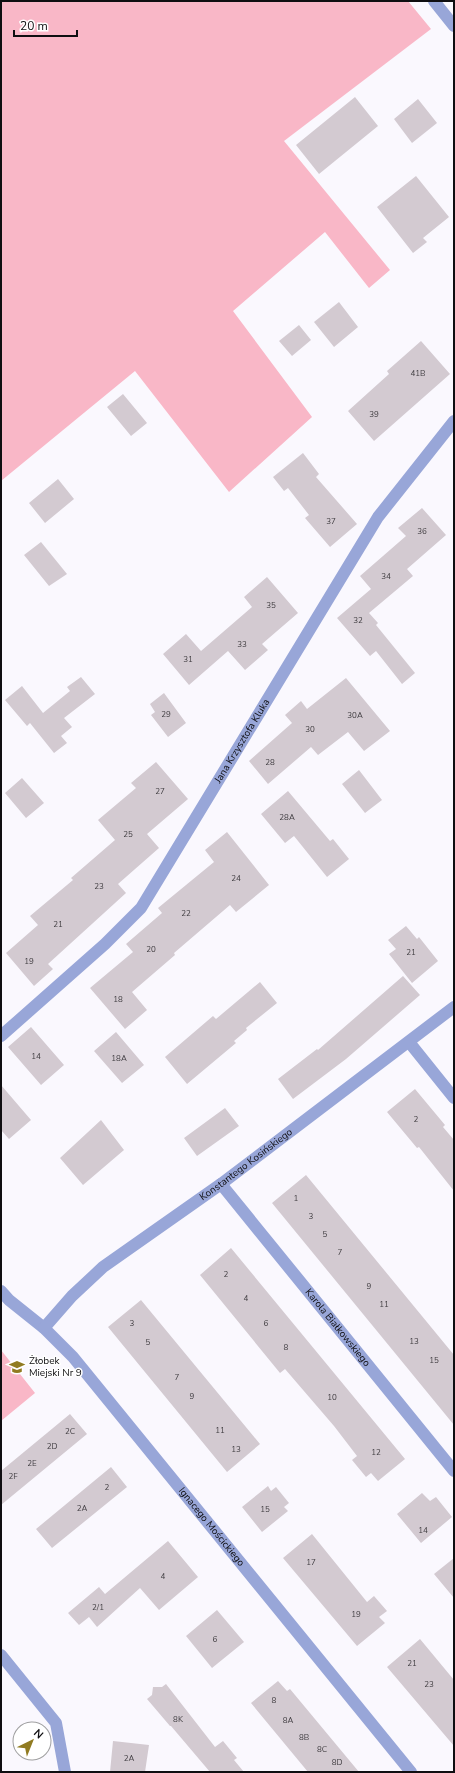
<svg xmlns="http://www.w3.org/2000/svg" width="455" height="1773" font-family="'Nunito Sans',sans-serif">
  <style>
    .green { fill: #f9b7c7 }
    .building { fill: #d3cad1 }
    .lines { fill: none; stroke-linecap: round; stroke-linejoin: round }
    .minor { stroke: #98a6d8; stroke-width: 12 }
    .labels { text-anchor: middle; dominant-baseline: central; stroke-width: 3; stroke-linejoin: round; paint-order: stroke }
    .number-label { font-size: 8px; fill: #403d41 }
    .street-label { font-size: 10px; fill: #0f0e11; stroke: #fff }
    .poi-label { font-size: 10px; fill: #0f0e11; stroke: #fff; text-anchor: start }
  </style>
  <rect width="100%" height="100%" fill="#faf8fe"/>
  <path class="green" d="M 1,1 L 408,1 L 431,29 L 284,141 L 390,270 L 369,288 L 325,232 L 233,311 L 312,417 L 229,492 L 135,371 L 1,481 Z
    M 1,1350 L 35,1393 L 1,1421 Z"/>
  <path class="building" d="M 355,97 L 378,126 L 319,174 L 296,145 Z
    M 418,99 L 437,123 L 412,143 L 394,119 Z
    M 416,176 L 449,217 L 423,238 L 427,242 L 413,253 L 377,207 Z
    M 339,302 L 358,327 L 334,347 L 314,322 Z
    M 299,325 L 311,340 L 292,356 L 279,341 Z
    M 421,341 L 450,374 L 374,441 L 348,411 L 389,374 L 387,371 Z
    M 123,394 L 147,423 L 131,436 L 107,407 Z
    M 303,453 L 319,474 L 316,477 L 357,524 L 330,547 L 305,518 L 309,515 L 288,488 L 284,491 L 273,477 Z
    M 58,479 L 74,499 L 45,523 L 29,503 Z
    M 422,508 L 446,535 L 407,569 L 413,576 L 369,613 L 378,623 L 376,625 L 415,673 L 402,684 L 376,651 L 370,656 L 337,618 L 371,589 L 360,576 L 406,536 L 398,528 Z
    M 41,542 L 67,574 L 49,586 L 24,555 Z
    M 267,577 L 298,613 L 262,644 L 268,650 L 245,670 L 228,651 L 189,685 L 163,654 L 186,634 L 201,651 L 252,607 L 244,597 Z
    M 81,677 L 95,694 L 64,718 L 72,727 L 61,736 L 67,743 L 54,753 L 30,723 L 27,726 L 5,700 L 22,686 L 43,713 L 70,691 L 67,687 Z
    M 346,678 L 390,731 L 364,751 L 348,732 L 318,755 L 311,747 L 268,784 L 249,761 L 292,723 L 285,715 L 301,701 L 307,709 Z
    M 164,693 L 186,723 L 168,737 L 151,715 L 155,712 L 150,704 Z
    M 156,762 L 188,799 L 147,834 L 159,848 L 118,884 L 126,893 L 48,964 L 53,969 L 34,986 L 6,953 L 38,925 L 30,916 L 73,880 L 71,878 L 115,840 L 98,820 L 136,788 L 131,783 Z
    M 359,770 L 382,800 L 365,813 L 342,784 Z
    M 22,778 L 44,803 L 26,818 L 5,793 Z
    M 288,791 L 330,841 L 333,839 L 349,859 L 327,877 L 294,836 L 285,843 L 261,814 Z
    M 227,832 L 269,885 L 236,912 L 230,905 L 174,953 L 175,955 L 132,992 L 147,1010 L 125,1029 L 90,988 L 133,952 L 126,944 L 162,913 L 158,908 L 214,862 L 205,850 Z
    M 406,926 L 417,939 L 419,937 L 438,961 L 412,983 L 389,954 L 396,949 L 388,940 Z
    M 403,976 L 420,995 L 346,1059 L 293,1099 L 278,1079 L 317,1049 L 318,1050 Z
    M 260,982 L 277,1003 L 246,1028 L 247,1030 L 234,1041 L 236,1043 L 187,1084 L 165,1057 L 213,1016 L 216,1019 Z
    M 31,1027 L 64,1065 L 41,1085 L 8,1047 Z
    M 116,1032 L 144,1065 L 122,1083 L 94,1051 Z
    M 1,1085 L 31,1120 L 9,1139 L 1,1130 Z
    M 415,1089 L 445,1125 L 443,1127 L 454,1140 L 454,1191 L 419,1147 L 417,1148 L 387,1112 Z
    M 225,1108 L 239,1126 L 197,1156 L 184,1138 Z
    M 101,1120 L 124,1150 L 83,1185 L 60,1158 Z
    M 306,1175 L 454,1355 L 454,1425 L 272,1203 Z
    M 231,1248 L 405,1459 L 378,1481 L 371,1473 L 366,1477 L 352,1460 L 357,1456 L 334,1426 L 285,1369 L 280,1373 L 200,1275 Z
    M 141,1300 L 260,1444 L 227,1472 L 108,1327 Z
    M 70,1414 L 87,1434 L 1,1505 L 1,1471 Z
    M 111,1467 L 127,1487 L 52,1548 L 36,1529 Z
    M 268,1486 L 271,1491 L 276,1487 L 289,1503 L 284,1507 L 288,1511 L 262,1532 L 242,1507 Z
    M 422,1493 L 430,1501 L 436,1497 L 452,1517 L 421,1543 L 397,1514 Z
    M 312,1534 L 367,1602 L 374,1596 L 387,1611 L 379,1617 L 385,1623 L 357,1646 L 283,1558 Z
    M 168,1541 L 198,1577 L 159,1610 L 140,1588 L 97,1627 L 89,1617 L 79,1625 L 68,1613 L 99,1587 L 105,1594 Z
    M 454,1558 L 454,1598 L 434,1574 Z
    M 217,1610 L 244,1642 L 212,1668 L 186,1636 Z
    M 420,1639 L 454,1680 L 454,1746 L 387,1667 Z
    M 278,1681 L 287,1691 L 290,1689 L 359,1772 L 308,1772 L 251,1703 Z
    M 166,1684 L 215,1747 L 223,1741 L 237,1758 L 234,1760 L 244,1772 L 210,1772 L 171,1726 L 170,1726 L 147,1699 L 152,1695 L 153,1687 L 162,1687 Z
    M 113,1741 L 149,1745 L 145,1772 L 110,1772 Z"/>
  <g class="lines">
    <g class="minor">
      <path d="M 434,1 L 454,26"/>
      <path id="s1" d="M 1,1036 L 105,944 L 141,908 L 378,517 L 454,421"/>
      <path d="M 409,1042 L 454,1098"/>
      <path id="s2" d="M 221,1184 L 454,1471"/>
      <path id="s3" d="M 1,1291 L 9,1300 L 44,1328 L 73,1357 L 411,1772"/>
      <path id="s4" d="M 44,1328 L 72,1296 L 103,1267 L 221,1184 L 454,1007"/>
      <path d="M 1,1655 L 56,1723 L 65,1772"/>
    </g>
  </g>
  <defs>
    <g id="school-bare" transform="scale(1.2)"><path d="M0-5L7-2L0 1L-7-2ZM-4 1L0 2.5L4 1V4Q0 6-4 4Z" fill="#917b21" stroke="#fff" stroke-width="2.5" paint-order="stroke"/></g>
  </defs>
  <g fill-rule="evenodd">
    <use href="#school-bare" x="17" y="1367"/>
  </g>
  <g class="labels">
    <g class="number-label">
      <text x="418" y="373">41B</text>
      <text x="374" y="414">39</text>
      <text x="331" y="521">37</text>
      <text x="422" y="531">36</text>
      <text x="386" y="576">34</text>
      <text x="271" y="605">35</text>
      <text x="358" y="620">32</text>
      <text x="242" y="644">33</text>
      <text x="188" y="659">31</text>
      <text x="166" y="714">29</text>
      <text x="355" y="715">30A</text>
      <text x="310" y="729">30</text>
      <text x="270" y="762">28</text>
      <text x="160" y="791">27</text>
      <text x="287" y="817">28A</text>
      <text x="128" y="834">25</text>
      <text x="236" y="878">24</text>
      <text x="99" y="886">23</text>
      <text x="186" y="913">22</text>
      <text x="58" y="924">21</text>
      <text x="151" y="949">20</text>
      <text x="411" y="952">21</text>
      <text x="29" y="961">19</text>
      <text x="118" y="999">18</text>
      <text x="36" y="1056">14</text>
      <text x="119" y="1058">18A</text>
      <text x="416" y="1119">2</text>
      <text x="296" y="1198">1</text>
      <text x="311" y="1216">3</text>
      <text x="325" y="1234">5</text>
      <text x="340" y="1252">7</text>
      <text x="226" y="1274">2</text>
      <text x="369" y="1286">9</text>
      <text x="246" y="1298">4</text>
      <text x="384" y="1304">11</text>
      <text x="132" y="1323">3</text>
      <text x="266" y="1323">6</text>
      <text x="414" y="1341">13</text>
      <text x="148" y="1342">5</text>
      <text x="286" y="1347">8</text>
      <text x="434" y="1360">15</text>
      <text x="177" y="1377">7</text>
      <text x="192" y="1396">9</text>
      <text x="332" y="1397">10</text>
      <text x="220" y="1430">11</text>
      <text x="70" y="1431">2C</text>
      <text x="52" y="1446">2D</text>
      <text x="236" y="1449">13</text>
      <text x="376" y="1452">12</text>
      <text x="32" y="1463">2E</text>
      <text x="13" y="1476">2F</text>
      <text x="107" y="1487">2</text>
      <text x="82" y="1508">2A</text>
      <text x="265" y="1509">15</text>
      <text x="423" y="1530">14</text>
      <text x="311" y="1562">17</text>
      <text x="163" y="1576">4</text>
      <text x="98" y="1607">2/1</text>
      <text x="356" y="1614">19</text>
      <text x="215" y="1639">6</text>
      <text x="412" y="1663">21</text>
      <text x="429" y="1684">23</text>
      <text x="274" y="1700">8</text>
      <text x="178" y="1719">8K</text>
      <text x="288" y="1720">8A</text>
      <text x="304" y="1737">8B</text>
      <text x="322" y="1749">8C</text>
      <text x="129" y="1758">2A</text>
      <text x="337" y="1762">8D</text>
    </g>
    <g class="street-label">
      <text stroke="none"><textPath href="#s1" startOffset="385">Jana Krzysztofa Kluka</textPath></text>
      <text stroke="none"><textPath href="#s4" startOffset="261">Konstantego Kosińskiego</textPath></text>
      <text stroke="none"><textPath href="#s2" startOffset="185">Karola Białkowskiego</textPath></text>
      <text stroke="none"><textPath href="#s3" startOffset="317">Ignacego Mościckiego</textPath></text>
    </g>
    <g class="poi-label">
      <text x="29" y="1361">Żłobek<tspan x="29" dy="12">Miejski Nr 9</tspan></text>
    </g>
  </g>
  <rect width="455" height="1773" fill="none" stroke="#0f0e11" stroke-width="4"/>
  <g transform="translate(32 1741) rotate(43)"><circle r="19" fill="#ffffff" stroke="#9f9fa0"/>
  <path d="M0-3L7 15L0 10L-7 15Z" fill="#917b21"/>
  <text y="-6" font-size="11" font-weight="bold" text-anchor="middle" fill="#0f0e11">N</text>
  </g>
  <path d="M14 30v6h63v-6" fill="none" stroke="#0f0e11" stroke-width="2"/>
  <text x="20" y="30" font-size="12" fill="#0f0e11" stroke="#ffffff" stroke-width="3" paint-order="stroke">20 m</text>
</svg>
